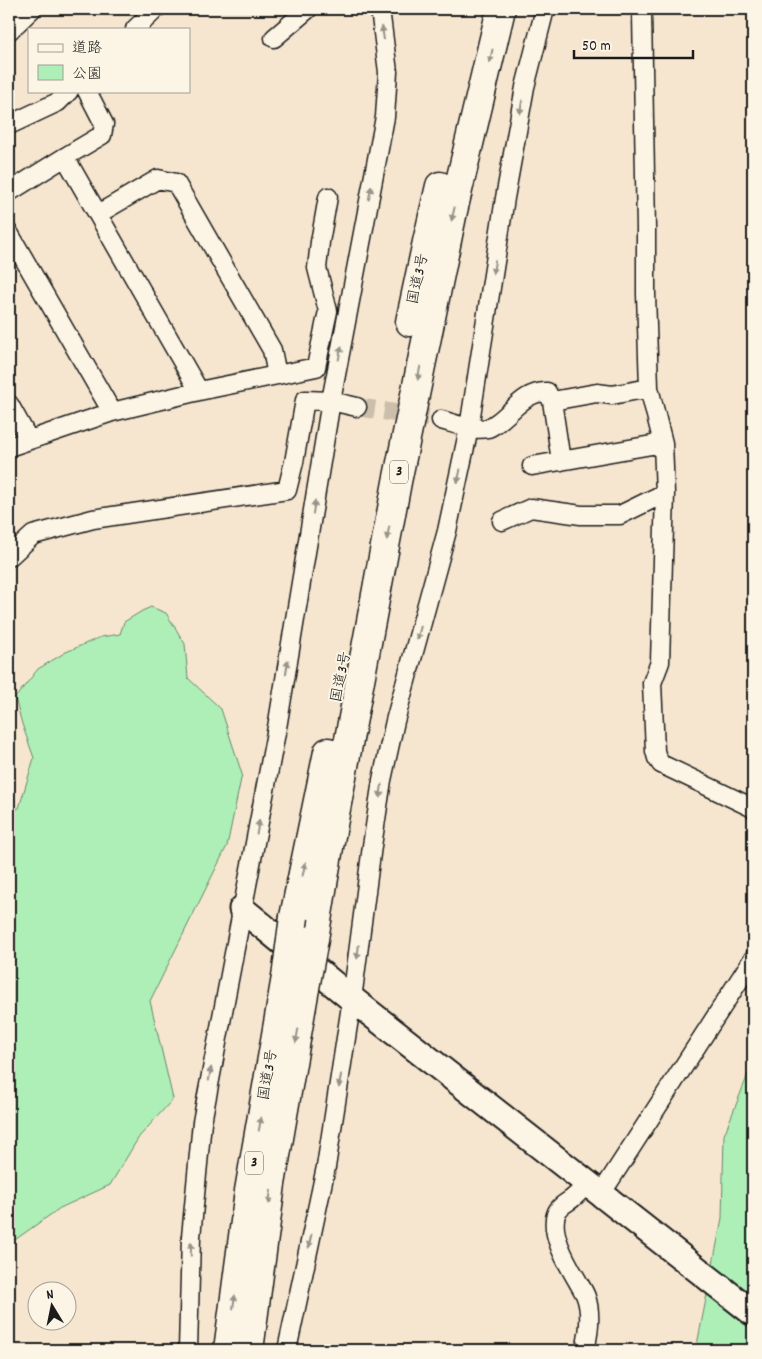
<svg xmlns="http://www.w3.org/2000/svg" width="762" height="1359" font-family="Dekko,'Klee One',sans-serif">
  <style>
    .green { fill: #aeefb8; stroke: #65866a }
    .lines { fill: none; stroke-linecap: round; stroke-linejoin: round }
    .street-tunnel { stroke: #cbbeab; stroke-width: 18; stroke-dasharray: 18 9; stroke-linecap: butt }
    .street-casing { stroke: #1c1c1c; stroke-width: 21 }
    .secondary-casing { stroke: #1c1c1c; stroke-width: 29 }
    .highway-casing { stroke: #1c1c1c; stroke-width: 31 }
    .street { stroke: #fcf5e5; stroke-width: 18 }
    .secondary { stroke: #fcf5e5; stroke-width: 25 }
    .highway { stroke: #fcf5e5; stroke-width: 28 }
    .highway-bridge-casing { stroke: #1c1c1c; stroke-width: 31; stroke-linecap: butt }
    .highway-bridge { stroke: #fcf5e5; stroke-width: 28 }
    .oneway { fill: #97938b }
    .labels { text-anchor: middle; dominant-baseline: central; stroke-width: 4; stroke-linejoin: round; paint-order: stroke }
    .shield { fill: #fcf5e5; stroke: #5f5d58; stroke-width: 1 }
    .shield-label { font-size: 14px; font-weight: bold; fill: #1c1c1c }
    .street-label { font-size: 15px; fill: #1c1c1c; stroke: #fcf5e5 }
  </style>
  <rect width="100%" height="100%" fill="#f7e6cf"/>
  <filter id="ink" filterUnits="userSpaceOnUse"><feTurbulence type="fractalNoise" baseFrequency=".02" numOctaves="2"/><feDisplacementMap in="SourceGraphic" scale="10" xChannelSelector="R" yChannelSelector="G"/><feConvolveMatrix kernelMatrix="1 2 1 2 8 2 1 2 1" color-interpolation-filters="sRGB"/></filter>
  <g filter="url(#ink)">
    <path class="green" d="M 151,607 L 166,613 L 185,644 L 188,678 L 221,709 L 242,774 L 227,846 L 150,1001 L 173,1099 L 139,1137 L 110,1185 L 60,1208 L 9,1244 L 9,812 L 19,808 L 34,758 L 22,724 L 15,698 L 38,669 L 66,652 L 101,637 L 120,634 L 124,622 L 142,611 Z
      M 753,1066 L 753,1350 L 696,1350 L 722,1218 L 724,1135 L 749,1072 Z"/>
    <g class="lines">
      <path class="street-tunnel" d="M 357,407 L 441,420"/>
      <g class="street-casing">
        <path id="street" d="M 645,9 L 642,14 L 646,229 L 646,294 L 649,388 L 663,443 L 665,493 L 660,662 L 652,683 L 655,751 L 657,758 L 661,764 L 753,808
          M 135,29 L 156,9
          M 9,31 L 32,9
          M 274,38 L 308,9
          M 9,125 L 58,102 L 69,91
          M 65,157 L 102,135 L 104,124 L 87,91
          M 9,192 L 65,157 L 199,391
          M 98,214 L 158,179 L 176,183 L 272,350 L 277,375
          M 9,233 L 112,412
          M 552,401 L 561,461
          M 9,404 L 29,440
          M 441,420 C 456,424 472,431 488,428 C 491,427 495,424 498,422 C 514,410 526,391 547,392 L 552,401 L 597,393 L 612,395 L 649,388
          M 9,447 L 112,412 L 199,391 L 316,367 L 328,311 L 317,268 L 320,242 L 328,197
          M 532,466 L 663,443
          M 502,521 L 531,508 L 581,515 L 620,515 L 665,493
          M 9,557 L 33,535 L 93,519 L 287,490 L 294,462 L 305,400 L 331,401 L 357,407
          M 601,1194 L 753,959
          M 188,1350 L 191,1237 L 202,1122 L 278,722 L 331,401 L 385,117 L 388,72 L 380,9
          M 287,1350 L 326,1167 L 352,999 L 372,846 L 382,780 L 395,721 L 447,531 L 469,428 L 505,198 L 525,87 L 545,9
          M 585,1350 C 589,1333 592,1314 586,1297 C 584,1291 580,1286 577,1280 C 567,1263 548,1231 557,1212 C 561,1204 568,1203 574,1197 C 579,1193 583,1188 587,1183"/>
      </g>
      <g class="secondary-casing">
        <path id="secondary" d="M 242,909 L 352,999 L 753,1313"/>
      </g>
      <g class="highway-casing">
        <path id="highway" d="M 410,322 L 427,242 L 440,186
          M 294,917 L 328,752
          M 314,939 L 330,841 L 397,482 L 453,211 L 501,9
          M 228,1350 L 249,1191 L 286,977
          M 249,1350 L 271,1184 L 305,988"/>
      </g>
      <use href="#street" class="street"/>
      <use href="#secondary" class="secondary"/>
      <use href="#highway" class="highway"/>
      <g class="highway-bridge-casing">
        <path id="highway-bridge" d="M 286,977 L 294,917
          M 305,988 L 314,939"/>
      </g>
      <use href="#highway-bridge" class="highway-bridge"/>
    </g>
    <defs><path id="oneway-solid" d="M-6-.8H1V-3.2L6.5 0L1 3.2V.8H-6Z" transform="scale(1.25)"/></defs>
    <g class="oneway">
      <use href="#oneway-solid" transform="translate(383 33) rotate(-98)"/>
      <use href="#oneway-solid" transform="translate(491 56) rotate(103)"/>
      <use href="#oneway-solid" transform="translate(521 107) rotate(100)"/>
      <use href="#oneway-solid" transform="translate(370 193) rotate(-79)"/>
      <use href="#oneway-solid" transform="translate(453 214) rotate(103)"/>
      <use href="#oneway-solid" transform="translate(494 267) rotate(99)"/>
      <use href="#oneway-solid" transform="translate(340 353) rotate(-79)"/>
      <use href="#oneway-solid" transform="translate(419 373) rotate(101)"/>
      <use href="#oneway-solid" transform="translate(459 476) rotate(102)"/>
      <use href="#oneway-solid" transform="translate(314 507) rotate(-81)"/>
      <use href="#oneway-solid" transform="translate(388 533) rotate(101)"/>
      <use href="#oneway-solid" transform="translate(419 633) rotate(105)"/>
      <use href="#oneway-solid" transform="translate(287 667) rotate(-81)"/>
      <use href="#oneway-solid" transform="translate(381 791) rotate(99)"/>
      <use href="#oneway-solid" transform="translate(258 827) rotate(-79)"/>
      <use href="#oneway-solid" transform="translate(304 869) rotate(-78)"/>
      <use href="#oneway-solid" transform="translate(358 952) rotate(97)"/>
      <use href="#oneway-solid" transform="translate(297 1036) rotate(100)"/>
      <use href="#oneway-solid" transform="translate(210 1074) rotate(-80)"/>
      <use href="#oneway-solid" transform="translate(340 1081) rotate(99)"/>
      <use href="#oneway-solid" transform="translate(260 1124) rotate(-80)"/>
      <use href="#oneway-solid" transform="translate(270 1197) rotate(98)"/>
      <use href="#oneway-solid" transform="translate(310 1241) rotate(102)"/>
      <use href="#oneway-solid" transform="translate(191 1249) rotate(-88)"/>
      <use href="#oneway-solid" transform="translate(234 1302) rotate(-82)"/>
    </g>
  </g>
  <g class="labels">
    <g class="shield">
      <rect x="390" y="460.5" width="18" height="23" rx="4"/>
      <rect x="245" y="1151.5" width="18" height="23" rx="4"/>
    </g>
    <g class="shield-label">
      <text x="399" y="472">3</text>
      <text x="254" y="1163">3</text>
    </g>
    <g class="street-label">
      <text transform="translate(419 279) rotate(-78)">国道3号</text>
      <text transform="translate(342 677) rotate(-79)">国道3号</text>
      <text transform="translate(269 1075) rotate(-80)">国道3号</text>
    </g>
  </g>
  <rect width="762" height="1359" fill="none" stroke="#fcf5e5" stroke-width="30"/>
  <rect x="15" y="15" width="732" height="1329" fill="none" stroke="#1c1c1c" stroke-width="2" filter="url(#ink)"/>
  <rect x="28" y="28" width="162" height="65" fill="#fcf5e5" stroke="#a29e95"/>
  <rect x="38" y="44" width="25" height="8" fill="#fcf5e5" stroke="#a29e95"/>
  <text x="72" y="52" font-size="15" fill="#1c1c1c">道路</text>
  <rect x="38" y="65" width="25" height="15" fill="#aeefb8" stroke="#a29e95"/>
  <text x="72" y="78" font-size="15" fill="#1c1c1c">公園</text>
  <g transform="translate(52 1306) rotate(350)"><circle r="24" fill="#fcf5e5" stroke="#a29e95"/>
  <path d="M0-4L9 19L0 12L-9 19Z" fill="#1c1c1c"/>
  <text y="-8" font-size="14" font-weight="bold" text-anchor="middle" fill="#1c1c1c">N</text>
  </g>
  <path d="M574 50v8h119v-8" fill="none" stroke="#1c1c1c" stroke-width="2.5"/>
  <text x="582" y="50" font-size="15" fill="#1c1c1c" stroke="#fcf5e5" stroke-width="4" paint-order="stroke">50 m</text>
</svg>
